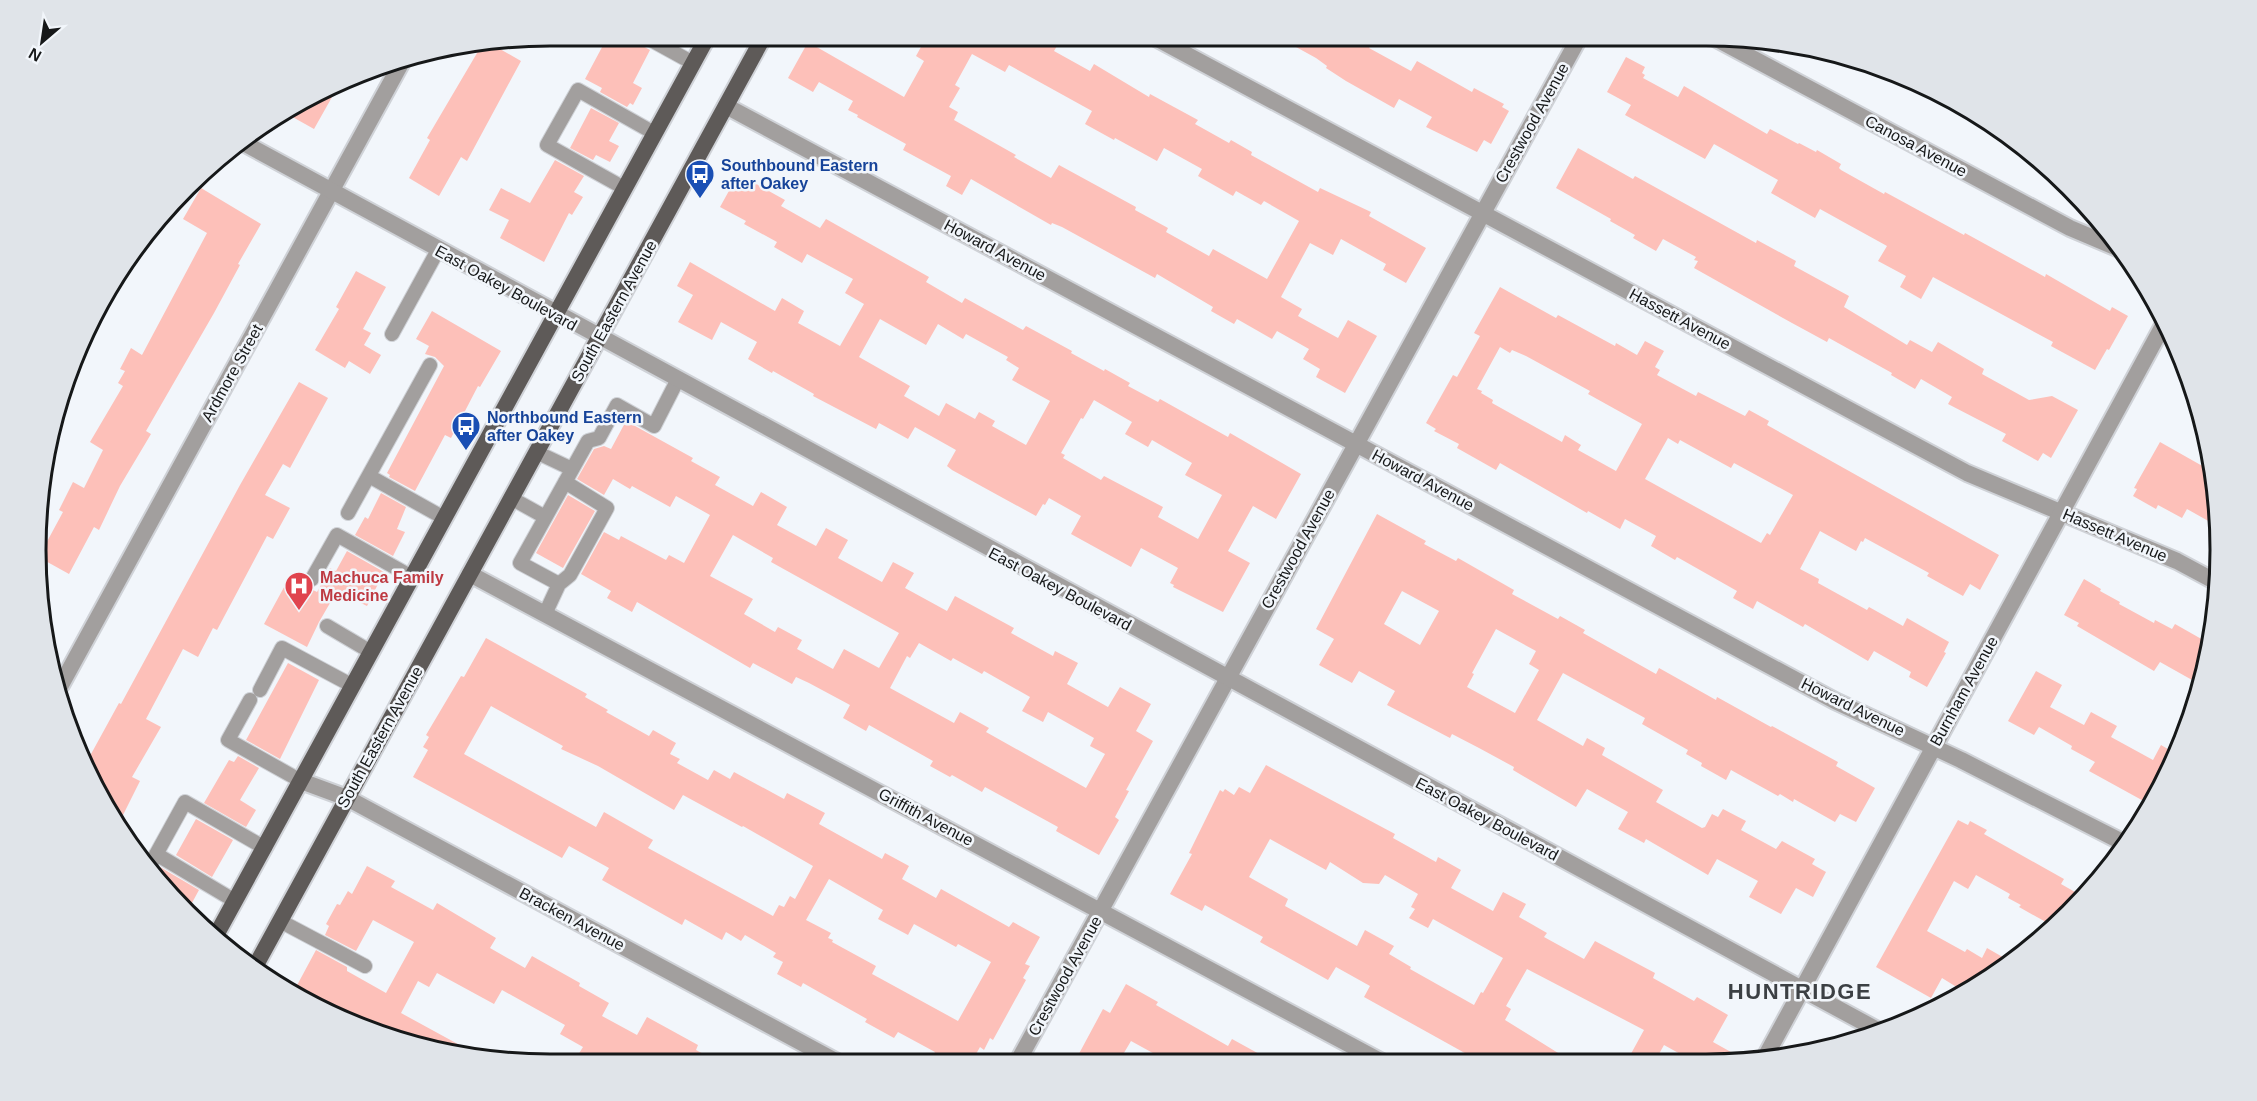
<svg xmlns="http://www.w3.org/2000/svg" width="2257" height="1101" font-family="Helvetica,sans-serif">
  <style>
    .building { fill: #fdc0b9; fill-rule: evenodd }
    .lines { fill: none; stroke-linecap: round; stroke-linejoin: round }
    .service-casing { stroke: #cfd2d7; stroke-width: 16 }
    .minor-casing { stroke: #cfd2d7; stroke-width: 20 }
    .tertiary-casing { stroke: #cfd2d7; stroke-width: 20 }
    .primary-casing { stroke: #cfd2d7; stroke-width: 20 }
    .service { stroke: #a29f9e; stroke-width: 14 }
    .minor { stroke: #a29f9e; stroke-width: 16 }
    .tertiary { stroke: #a29f9e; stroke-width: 16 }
    .primary { stroke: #5e5a58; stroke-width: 16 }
    .labels { text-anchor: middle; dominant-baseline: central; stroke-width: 5; stroke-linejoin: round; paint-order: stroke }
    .street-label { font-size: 16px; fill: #161819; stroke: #f2f6fb }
    .transit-label { font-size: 16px; font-weight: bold; fill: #164399; stroke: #f2f6fb; text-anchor: start }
    .health-label { font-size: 16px; font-weight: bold; fill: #be3a42; stroke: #f2f6fb; text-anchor: start }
    .district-label { font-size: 22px; font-weight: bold; letter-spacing: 1.5px; fill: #3c4044; stroke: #f2f6fb }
    .rim { fill: none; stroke: #161819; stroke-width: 3 }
  </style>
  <rect width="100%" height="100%" fill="#f2f6fb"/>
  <path class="building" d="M 608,36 L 635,36 L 639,44 L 650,50 L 633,83 L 642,88 L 633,105 L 630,103 L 627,107 L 600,92 L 602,88 L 585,79 Z
    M 927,36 L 1039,36 L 1057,46 L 1054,51 L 1090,71 L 1094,64 L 1149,97 L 1150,94 L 1198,120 L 1195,124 L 1229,143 L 1231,140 L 1252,152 L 1251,155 L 1318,192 L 1320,188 L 1371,212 L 1369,216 L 1426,248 L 1406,283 L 1383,270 L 1386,264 L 1341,239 L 1333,255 L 1310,243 L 1282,295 L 1281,297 L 1302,309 L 1298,316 L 1338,338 L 1348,320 L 1377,336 L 1345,393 L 1316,377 L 1320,369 L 1303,359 L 1309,349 L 1277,331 L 1272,339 L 1237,319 L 1234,324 L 1211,311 L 1213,307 L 1157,274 L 1155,278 L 1062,227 L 1052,223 L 1051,225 L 971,179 L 962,195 L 946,186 L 951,176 L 903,150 L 906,144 L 857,117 L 858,115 L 848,110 L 853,101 L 819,82 L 813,92 L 788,78 L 808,42 L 904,97 L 924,61 L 916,56 ZM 972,54 L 1005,72 L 1009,65 L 1092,111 L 1085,124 L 1114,140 L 1115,138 L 1157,161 L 1164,148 L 1202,169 L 1198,176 L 1233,196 L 1236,191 L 1261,205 L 1264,201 L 1299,221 L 1267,279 L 1213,249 L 1209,256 L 1166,232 L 1168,228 L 1135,210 L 1136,207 L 1059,165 L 1051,178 L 1014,157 L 1016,155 L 954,120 L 958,112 L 949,107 L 960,88 L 955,85 Z
    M 1276,36 L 1376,36 L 1369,48 L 1411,71 L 1417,61 L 1472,92 L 1474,88 L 1504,104 L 1502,107 L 1509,111 L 1491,144 L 1484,140 L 1477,152 L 1426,127 L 1432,117 L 1399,99 L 1394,108 L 1346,81 L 1326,68 L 1327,66 L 1316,58 Z
    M 493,45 L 521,61 L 467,161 L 461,157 L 439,196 L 409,178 L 430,140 L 427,138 L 480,48 Z
    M 1626,57 L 1645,67 L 1642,73 L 1645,75 L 1643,78 L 1678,97 L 1684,86 L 1767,134 L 1770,129 L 1798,144 L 1799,143 L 1816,152 L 1817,150 L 1841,164 L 1839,168 L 1841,170 L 1884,194 L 1885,192 L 1964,235 L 1965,233 L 2045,277 L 2046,274 L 2110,311 L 2112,307 L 2128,316 L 2109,350 L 2107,349 L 2095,370 L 2051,346 L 2053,342 L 1933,277 L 1921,299 L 1900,287 L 1906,276 L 1878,261 L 1887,246 L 1820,209 L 1815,218 L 1771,193 L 1778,180 L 1714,144 L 1705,159 L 1625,115 L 1631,105 L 1607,92 Z
    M 336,90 L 314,129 L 289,115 Z
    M 591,108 L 619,123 L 609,141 L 619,146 L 610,162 L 596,155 L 593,160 L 570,148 Z
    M 1578,148 L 1633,179 L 1635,176 L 1756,243 L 1757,240 L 1796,261 L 1794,266 L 1849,296 L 1844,307 L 1907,345 L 1910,340 L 1932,352 L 1938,342 L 1984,369 L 1982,374 L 2029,400 L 2052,396 L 2078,410 L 2051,458 L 2043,453 L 2038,461 L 2002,441 L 2006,434 L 1948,404 L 1952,397 L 1921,379 L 1915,389 L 1891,375 L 1892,373 L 1829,338 L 1827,342 L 1792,323 L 1694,268 L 1698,261 L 1694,260 L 1696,257 L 1663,239 L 1656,251 L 1633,238 L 1635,235 L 1610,221 L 1611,219 L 1556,188 Z
    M 555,160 L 584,176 L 574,192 L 583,197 L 572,215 L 569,213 L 544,262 L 500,238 L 509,220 L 489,210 L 501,188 L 530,203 Z
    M 735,180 L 748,187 L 751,181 L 785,200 L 781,206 L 820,228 L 826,219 L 929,277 L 926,282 L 962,303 L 965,298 L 1023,330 L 1026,326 L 1072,351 L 1071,353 L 1104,371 L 1105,369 L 1130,383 L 1128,386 L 1158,402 L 1160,399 L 1228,437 L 1230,433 L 1301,474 L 1276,519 L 1253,506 L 1228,551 L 1250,563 L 1223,612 L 1173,587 L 1174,585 L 1170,583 L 1178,568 L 1141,548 L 1131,567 L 1071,534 L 1081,516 L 1049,498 L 1045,505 L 1043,504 L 1036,516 L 952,470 L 947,466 L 956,450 L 915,427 L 908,439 L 879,423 L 876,429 L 813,396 L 814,394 L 773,371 L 772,373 L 748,359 L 757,342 L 721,322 L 712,340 L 678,322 L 693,295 L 677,286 L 690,262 L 775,311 L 782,298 L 804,311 L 798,323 L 840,346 L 864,304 L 845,293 L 853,279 L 807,254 L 802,263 L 774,247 L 777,242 L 744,224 L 746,221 L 720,207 ZM 880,319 L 926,345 L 938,324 L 963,339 L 966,334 L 1008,357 L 1006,360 L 1019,368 L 1012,380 L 1050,401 L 1026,445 L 992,426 L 995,421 L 979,412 L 975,419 L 946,403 L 939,416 L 904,396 L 910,386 L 859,357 ZM 1094,400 L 1132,422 L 1125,434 L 1148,447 L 1152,440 L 1192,463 L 1185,475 L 1222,495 L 1198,539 L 1158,517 L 1163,507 L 1104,476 L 1101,480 L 1063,458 L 1065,455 L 1061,453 L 1081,418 L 1083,419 Z
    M 201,188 L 261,224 L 238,264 L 240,265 L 214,313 L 146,431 L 151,434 L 120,486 L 99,530 L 94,527 L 69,574 L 42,559 L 43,549 L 63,512 L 59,510 L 73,482 L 84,488 L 103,450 L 90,442 L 123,386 L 118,383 L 125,371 L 120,369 L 131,348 L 142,355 L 207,233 L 183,219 Z
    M 356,271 L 386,287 L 363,329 L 371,333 L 364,345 L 381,355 L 370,374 L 349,361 L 345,368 L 315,350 L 339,309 L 336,307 Z
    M 1500,287 L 1556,318 L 1558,315 L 1615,346 L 1616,343 L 1637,355 L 1645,341 L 1664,351 L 1655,367 L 1660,370 L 1657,375 L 1696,396 L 1698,392 L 1745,416 L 1749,410 L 1769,421 L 1767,425 L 1999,555 L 1980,590 L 1970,584 L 1963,596 L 1927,576 L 1929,573 L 1865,538 L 1863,542 L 1861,541 L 1856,551 L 1820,531 L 1800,569 L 1819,579 L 1818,583 L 1867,610 L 1869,607 L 1903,626 L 1907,618 L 1949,642 L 1944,652 L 1946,653 L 1927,687 L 1909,677 L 1911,672 L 1874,651 L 1868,661 L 1805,624 L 1803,627 L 1757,601 L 1753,609 L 1733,598 L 1737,591 L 1677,557 L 1675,560 L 1651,546 L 1656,536 L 1625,519 L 1620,529 L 1588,511 L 1587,513 L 1500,463 L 1496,470 L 1457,448 L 1459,444 L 1434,431 L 1436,429 L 1426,423 L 1453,375 L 1457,377 L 1480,336 L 1474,333 ZM 1500,347 L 1510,353 L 1512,350 L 1526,356 L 1590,391 L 1588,394 L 1642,424 L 1616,471 L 1578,450 L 1581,445 L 1565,435 L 1562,442 L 1492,403 L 1493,400 L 1481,393 L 1482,391 L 1477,389 ZM 1668,438 L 1678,444 L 1680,440 L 1731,468 L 1734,463 L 1793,495 L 1770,535 L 1767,533 L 1761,543 L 1645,479 Z
    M 432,311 L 501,351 L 480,387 L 478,386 L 451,438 L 445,435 L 415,491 L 389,477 L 390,475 L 387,473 L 444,366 L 435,357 L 425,354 L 429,346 L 416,339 Z
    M 299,382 L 328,398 L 290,468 L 283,464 L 265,495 L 290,508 L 273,539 L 267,536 L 217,630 L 213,628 L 198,657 L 183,649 L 146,719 L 161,727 L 132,777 L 140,781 L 118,825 L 89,778 L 85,765 L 119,703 L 121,704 L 240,485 Z
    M 626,421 L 693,458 L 691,461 L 720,477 L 715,485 L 753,506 L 761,492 L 787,507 L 777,525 L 816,546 L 826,528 L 848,540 L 838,558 L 882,582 L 893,562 L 914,573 L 905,588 L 947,611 L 955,596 L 1014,628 L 1011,633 L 1053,656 L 1055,651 L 1078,663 L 1067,684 L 1108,707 L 1120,687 L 1151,704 L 1136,731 L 1153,741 L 1126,790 L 1129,791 L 1115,817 L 1119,820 L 1099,855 L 1056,831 L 1058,827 L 985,787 L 982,792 L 952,775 L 950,777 L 930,766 L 933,761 L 869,725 L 866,731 L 843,718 L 850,705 L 809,683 L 796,677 L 792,684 L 753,663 L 750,668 L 637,602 L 632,612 L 607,598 L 611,591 L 581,574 L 604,532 L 619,540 L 621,536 L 666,560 L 669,555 L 684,563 L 710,515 L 676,496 L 670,507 L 632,486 L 630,489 L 613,479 L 604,495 L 577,479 L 594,449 L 604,446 L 611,449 ZM 733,535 L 773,558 L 771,562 L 899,633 L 879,668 L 844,649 L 833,669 L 797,649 L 802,640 L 778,627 L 775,632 L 744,614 L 753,599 L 710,576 ZM 919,643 L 951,661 L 953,658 L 982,674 L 984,671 L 1030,697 L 1022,711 L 1043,722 L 1048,712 L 1094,738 L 1090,746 L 1105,754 L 1086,788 L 986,732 L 989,728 L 960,712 L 954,723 L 890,688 L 907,656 L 910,658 Z
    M 2160,442 L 2213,472 L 2219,527 L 2187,509 L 2182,518 L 2158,505 L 2156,509 L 2133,496 L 2137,489 L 2134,488 Z
    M 381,493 L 406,507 L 397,529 L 405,532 L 393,556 L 355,535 L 365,517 L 368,519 Z
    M 568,495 L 595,511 L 563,568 L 536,553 Z
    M 1377,514 L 1426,541 L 1424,544 L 1456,561 L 1458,558 L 1514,590 L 1512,594 L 1558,619 L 1560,616 L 1585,630 L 1583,633 L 1656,674 L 1659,668 L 1716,700 L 1717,697 L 1771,727 L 1772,726 L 1838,762 L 1836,766 L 1875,788 L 1856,822 L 1840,814 L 1835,822 L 1794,799 L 1793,802 L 1780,794 L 1778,796 L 1731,770 L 1726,780 L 1701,766 L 1702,763 L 1686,754 L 1688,750 L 1642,724 L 1645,718 L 1563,673 L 1537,720 L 1583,746 L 1587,738 L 1605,748 L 1602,755 L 1663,790 L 1656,802 L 1702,828 L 1705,827 L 1712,814 L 1718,817 L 1723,809 L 1746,821 L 1741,830 L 1776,849 L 1782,841 L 1815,859 L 1812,864 L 1826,872 L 1813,897 L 1796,888 L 1781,914 L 1749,897 L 1758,881 L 1717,859 L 1708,875 L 1646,839 L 1644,843 L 1618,829 L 1628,812 L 1587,789 L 1576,807 L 1513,770 L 1514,767 L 1479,748 L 1452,734 L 1450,738 L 1387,705 L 1395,691 L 1359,671 L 1352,683 L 1319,665 L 1334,639 L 1316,629 ZM 1402,591 L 1439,611 L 1420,645 L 1384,624 ZM 1496,629 L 1536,651 L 1529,664 L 1539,670 L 1515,713 L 1467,687 L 1474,674 L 1472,673 Z
    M 347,551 L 384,572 L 367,606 L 337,591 L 319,622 L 307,647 L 264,624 L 289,578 L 317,592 L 330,568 L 336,571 Z
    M 2084,579 L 2101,589 L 2100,591 L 2120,602 L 2119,604 L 2154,623 L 2155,620 L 2172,629 L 2175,624 L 2212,645 L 2201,685 L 2160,662 L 2154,671 L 2077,626 L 2079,623 L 2064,615 Z
    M 486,638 L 587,694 L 585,697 L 608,710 L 606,712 L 649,736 L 653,730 L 676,743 L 670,754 L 680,759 L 677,763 L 708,780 L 714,770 L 730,779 L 734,772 L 784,799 L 787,793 L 825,813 L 819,824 L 882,859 L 885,853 L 909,866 L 902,879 L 936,898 L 941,889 L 1009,927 L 1013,922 L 1040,937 L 1025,964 L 1030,966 L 1023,978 L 1026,980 L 993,1040 L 990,1038 L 984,1050 L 980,1047 L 971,1063 L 943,1064 L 932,1058 L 935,1052 L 898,1032 L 894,1038 L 865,1022 L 867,1019 L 803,983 L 801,987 L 777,974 L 783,962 L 773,957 L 776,953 L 745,935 L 741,941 L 726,932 L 722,940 L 685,919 L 682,925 L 602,880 L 609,868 L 569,846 L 562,858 L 413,777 L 428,750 L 423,747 L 429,737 L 426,735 L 461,676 L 464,677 ZM 491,706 L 563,746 L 561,749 L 598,766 L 674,810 L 683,795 L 742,827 L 743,826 L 813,866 L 795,899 L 790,896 L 784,907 L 779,905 L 773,916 L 648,848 L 653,840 L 604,812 L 596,827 L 464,754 ZM 829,879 L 883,910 L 878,919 L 908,935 L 914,924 L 956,947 L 958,944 L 991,962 L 958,1021 L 874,975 L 872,974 L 876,966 L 832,942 L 833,940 L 828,938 L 831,933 L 806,920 Z
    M 288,663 L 319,680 L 280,759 L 246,740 Z
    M 2036,671 L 2062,685 L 2050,707 L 2084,725 L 2091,712 L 2117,726 L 2111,737 L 2153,760 L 2161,745 L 2178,755 L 2149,804 L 2089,771 L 2095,762 L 2071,749 L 2072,746 L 2039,727 L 2034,735 L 2008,721 Z
    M 238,756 L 259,768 L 240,800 L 256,810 L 246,827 L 204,803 L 229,760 L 234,762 Z
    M 1266,765 L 1395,834 L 1393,838 L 1436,862 L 1438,857 L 1461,870 L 1451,888 L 1493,911 L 1503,892 L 1526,904 L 1519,917 L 1547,933 L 1544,937 L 1584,959 L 1595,941 L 1655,973 L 1653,978 L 1694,1001 L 1697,997 L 1728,1015 L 1713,1042 L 1747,1061 L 1693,1061 L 1664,1045 L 1655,1061 L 1627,1061 L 1644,1030 L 1527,969 L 1506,1006 L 1511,1009 L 1505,1020 L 1571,1061 L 1481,1062 L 1364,997 L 1370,986 L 1336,967 L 1328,980 L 1260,942 L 1263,937 L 1205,905 L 1202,911 L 1170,894 L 1192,854 L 1189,853 L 1220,790 L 1223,792 L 1225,789 L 1234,795 L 1239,787 L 1250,793 ZM 1270,839 L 1326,870 L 1330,862 L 1363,883 L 1379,884 L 1385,875 L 1418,894 L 1411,907 L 1415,909 L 1409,918 L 1428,928 L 1433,919 L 1503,958 L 1483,993 L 1481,992 L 1474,1005 L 1410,969 L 1411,967 L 1389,954 L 1394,946 L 1365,930 L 1357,946 L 1285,906 L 1288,899 L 1249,877 Z
    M 196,819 L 233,840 L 212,877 L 176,855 Z
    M 1958,820 L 1968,825 L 1970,821 L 1987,830 L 1984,834 L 2064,879 L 2061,884 L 2082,896 L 2053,926 L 2019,907 L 2021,905 L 2008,898 L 2010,894 L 1976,875 L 1968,889 L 1954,881 L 1927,931 L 1965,952 L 1967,949 L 1982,958 L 1987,948 L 2013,963 L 1963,991 L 1942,978 L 1931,998 L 1876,967 Z
    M 367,866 L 395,881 L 391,887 L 433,910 L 437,903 L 496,938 L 490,948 L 525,968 L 532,956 L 580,983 L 579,986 L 609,1003 L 602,1016 L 637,1035 L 647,1017 L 698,1045 L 696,1050 L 722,1064 L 628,1065 L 616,1058 L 612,1065 L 595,1065 L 578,1055 L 583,1047 L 560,1034 L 565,1025 L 502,990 L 494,1004 L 437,973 L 429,987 L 418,981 L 401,1013 L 476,1054 L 475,1058 L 450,1055 L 353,1026 L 295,989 L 316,950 L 347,967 L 347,971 L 386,993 L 414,942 L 373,920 L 356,951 L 325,935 L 329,926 L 326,924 L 337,904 L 340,905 L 348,891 L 352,894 Z
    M 160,867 L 199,890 L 187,912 L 154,876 Z
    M 1126,984 L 1158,1002 L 1156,1005 L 1228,1046 L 1232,1039 L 1274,1062 L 1171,1063 L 1131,1041 L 1118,1063 L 1074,1063 L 1103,1009 L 1110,1013 Z"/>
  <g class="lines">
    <g class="service-casing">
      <path id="service" d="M 644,36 L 693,63
        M 624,188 L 547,145 L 578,90 L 654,133
        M 392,334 L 438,250
        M 536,452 L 572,469
        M 369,476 L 444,518
        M 511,498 L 545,517
        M 348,513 L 430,365
        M 312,579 L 337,535 L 412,577
        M 559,584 L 570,575 L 607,508 L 565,482
        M 545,614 L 559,584 L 520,563 L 588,441 L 599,438 L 617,405 L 654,426 L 677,381
        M 327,626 L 371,652
        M 260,690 L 282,648 L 353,686
        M 250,700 L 228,740 L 301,781
        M 156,854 L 235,901
        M 148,869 L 185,802 L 265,848
        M 280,921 L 365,966"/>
    </g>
    <g class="minor-casing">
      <path id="minor" d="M 1152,36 L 1967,473 L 2177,561 L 2218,583
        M 1711,36 L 2070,228 L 2122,250
        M 726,106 L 1835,701 L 1961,760 L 2126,844
        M 470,574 L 1382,1062
        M 61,685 L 403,60
        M 301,781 L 347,798 L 841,1064
        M 1017,1063 L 1580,36"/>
    </g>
    <g class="tertiary-casing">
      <path id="tertiary" d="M 240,141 C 786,441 1334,736 1881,1032
        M 1763,1061 L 2165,322"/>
    </g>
    <g class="primary-casing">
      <path id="primary" d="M 214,939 L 708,36
        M 256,965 L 764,36"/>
    </g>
    <use href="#service" class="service"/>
    <use href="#minor" class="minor"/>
    <use href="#tertiary" class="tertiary"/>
    <use href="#primary" class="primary"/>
  </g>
  <defs>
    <g id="bus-pin" transform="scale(1.5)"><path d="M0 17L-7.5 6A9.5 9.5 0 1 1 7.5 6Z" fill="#1a4fb4" stroke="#f2f6fb"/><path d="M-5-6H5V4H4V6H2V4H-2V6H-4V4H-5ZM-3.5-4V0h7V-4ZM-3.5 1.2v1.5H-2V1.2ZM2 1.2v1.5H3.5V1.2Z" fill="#fff"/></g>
    <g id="hospital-pin" transform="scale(1.5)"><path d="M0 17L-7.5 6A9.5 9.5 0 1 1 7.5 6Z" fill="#e0444e" stroke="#f2f6fb"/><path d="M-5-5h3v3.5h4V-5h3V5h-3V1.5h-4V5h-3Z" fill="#fff"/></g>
  </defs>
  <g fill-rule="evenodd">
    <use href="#bus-pin" x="700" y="174"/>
    <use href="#bus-pin" x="466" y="426"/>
    <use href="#hospital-pin" x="299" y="586"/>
  </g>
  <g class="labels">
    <g class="street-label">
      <text transform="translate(1532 123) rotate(-61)">Crestwood Avenue</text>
      <text transform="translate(1916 146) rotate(28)">Canosa Avenue</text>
      <text transform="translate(995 250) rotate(28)">Howard Avenue</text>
      <text transform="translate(506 288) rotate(29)">East Oakey Boulevard</text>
      <text transform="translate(614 311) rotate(-61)">South Eastern Avenue</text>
      <text transform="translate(1680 319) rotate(28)">Hassett Avenue</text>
      <text transform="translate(232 373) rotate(-61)">Ardmore Street</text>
      <text transform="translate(1423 480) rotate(28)">Howard Avenue</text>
      <text transform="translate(2115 535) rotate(23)">Hassett Avenue</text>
      <text transform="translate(1298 549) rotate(-61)">Crestwood Avenue</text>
      <text transform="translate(1060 589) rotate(28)">East Oakey Boulevard</text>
      <text transform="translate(1964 691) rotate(-61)">Burnham Avenue</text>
      <text transform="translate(1853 707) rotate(26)">Howard Avenue</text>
      <text transform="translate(380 737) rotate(-61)">South Eastern Avenue</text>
      <text transform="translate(926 817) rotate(28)">Griffith Avenue</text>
      <text transform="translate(1487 819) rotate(28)">East Oakey Boulevard</text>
      <text transform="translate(572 919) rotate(28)">Bracken Avenue</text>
      <text transform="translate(1065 976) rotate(-61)">Crestwood Avenue</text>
    </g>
    <g class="transit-label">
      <text x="721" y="165">Southbound Eastern<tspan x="721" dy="18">after Oakey</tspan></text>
      <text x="487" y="417">Northbound Eastern<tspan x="487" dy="18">after Oakey</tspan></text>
    </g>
    <g class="health-label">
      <text x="320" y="577">Machuca Family<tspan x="320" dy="18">Medicine</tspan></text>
    </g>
    <g class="district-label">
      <text x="1800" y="991">HUNTRIDGE</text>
    </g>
  </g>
  <path d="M0 0H2257V1101H0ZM550 46H1706A504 504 0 0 1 2210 550V550A504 504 0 0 1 1706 1054H550A504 504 0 0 1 46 550V550A504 504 0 0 1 550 46Z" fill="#e0e4e9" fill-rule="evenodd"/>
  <path class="rim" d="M550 46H1706A504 504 0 0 1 2210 550V550A504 504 0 0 1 1706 1054H550A504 504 0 0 1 46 550V550A504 504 0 0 1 550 46Z"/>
  <g transform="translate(42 42) rotate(209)" stroke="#f2f6fb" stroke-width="4.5" paint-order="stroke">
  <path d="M0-4.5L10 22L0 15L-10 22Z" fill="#161819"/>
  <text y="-9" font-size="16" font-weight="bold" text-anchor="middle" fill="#161819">N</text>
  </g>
</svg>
